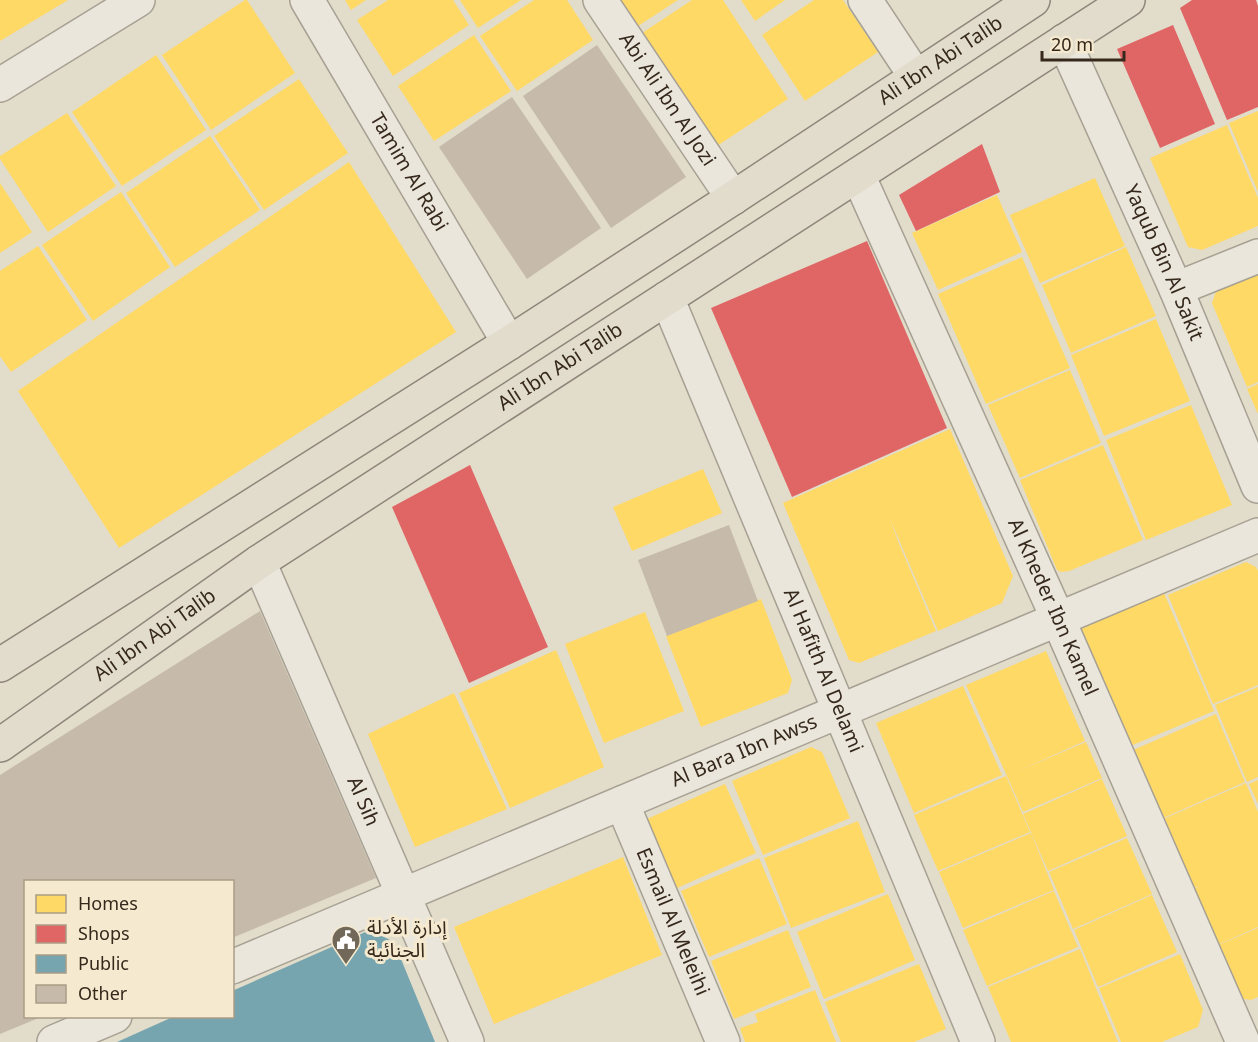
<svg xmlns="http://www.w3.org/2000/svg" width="1258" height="1042" font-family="Georgia,'Noto Sans Arabic',serif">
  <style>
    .homes { fill: #ffd966 }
    .shops { fill: #e06666 }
    .public { fill: #76a5af }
    .building { fill: #c6baab }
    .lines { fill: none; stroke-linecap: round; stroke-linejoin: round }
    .minor-casing { stroke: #a7a194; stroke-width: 36 }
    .major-casing { stroke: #8d867b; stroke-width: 36 }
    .minor { stroke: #eae6dc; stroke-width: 33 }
    .major { stroke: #e2dccd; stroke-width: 33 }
    .labels { text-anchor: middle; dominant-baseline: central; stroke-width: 6; stroke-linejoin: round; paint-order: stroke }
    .street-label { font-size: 20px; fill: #36291c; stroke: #f5eacf }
    .poi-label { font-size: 20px; fill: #36291c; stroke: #f5eacf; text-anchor: start }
  </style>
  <rect width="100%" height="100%" fill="#e2dcca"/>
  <path class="homes" d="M 0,0 L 68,0 L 0,41 Z
    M 245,0 L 247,0 L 295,73 L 211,130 L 162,55 Z
    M 345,0 L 366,0 L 351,10 Z
    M 388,0 L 453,0 L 469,25 L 393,76 L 357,20 Z
    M 460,0 L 521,0 L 478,28 Z
    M 534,0 L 567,0 L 593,40 L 517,91 L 480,36 Z
    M 617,0 L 678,0 L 635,28 Z
    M 692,0 L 723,0 L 788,99 L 717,146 L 642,33 Z
    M 741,0 L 785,0 L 755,21 Z
    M 814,0 L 843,0 L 878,52 L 805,101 L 762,35 Z
    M 474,35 L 511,91 L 434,141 L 398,86 Z
    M 156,55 L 206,130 L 122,186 L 72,112 Z
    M 299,79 L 348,153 L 264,210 L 214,136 Z
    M 1258,111 L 1258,192 L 1229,123 Z
    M 67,113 L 116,186 L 48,232 L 0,159 L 0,156 Z
    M 1227,125 L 1258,198 L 1258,226 L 1202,250 L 1188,247 L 1150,158 Z
    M 210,136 L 260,210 L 175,267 L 126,193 Z
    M 349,162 L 456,332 L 119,548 L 18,391 Z
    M 1095,178 L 1125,246 L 1040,283 L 1010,215 Z
    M 0,183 L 32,232 L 0,253 Z
    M 121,192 L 170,267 L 93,321 L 42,245 Z
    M 997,195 L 1022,252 L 938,290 L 912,233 Z
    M 38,246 L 87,320 L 11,372 L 0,356 L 0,271 Z
    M 1126,247 L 1156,316 L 1071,353 L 1042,285 Z
    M 1022,257 L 1070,368 L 986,404 L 938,294 Z
    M 1258,267 L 1258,382 L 1247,387 L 1212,303 L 1219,283 Z
    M 1156,319 L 1190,401 L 1104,436 L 1071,355 Z
    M 1070,370 L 1101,443 L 1020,478 L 988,405 Z
    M 1258,384 L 1258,414 L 1247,389 Z
    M 1191,405 L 1232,505 L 1146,540 L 1106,440 Z
    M 950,429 L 1013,576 L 1002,603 L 938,631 L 890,519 L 898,541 L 892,543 L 898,541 L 936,631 L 859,663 L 849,660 L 783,503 Z
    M 1103,445 L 1143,540 L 1069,571 L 1061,572 L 1057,570 L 1020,480 Z
    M 703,469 L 722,513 L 632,551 L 613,507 Z
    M 1246,562 L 1256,567 L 1258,571 L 1258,685 L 1213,704 L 1168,595 Z
    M 1164,593 L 1214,711 L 1128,747 L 1079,629 Z
    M 761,599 L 792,680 L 788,693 L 701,727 L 666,636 Z
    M 645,612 L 684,711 L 604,743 L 565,644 Z
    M 556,650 L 604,767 L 510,808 L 459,693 Z
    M 1046,651 L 1085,741 L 1016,772 L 1086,742 L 1102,778 L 1023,812 L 966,685 Z
    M 963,686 L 1002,775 L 914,813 L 876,723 Z
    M 1258,687 L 1258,777 L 1247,782 L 1215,705 Z
    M 454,693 L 507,809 L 415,847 L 368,734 Z
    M 1216,714 L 1245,782 L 1161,819 L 1131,751 Z
    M 811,747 L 822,752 L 850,818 L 763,855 L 732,781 Z
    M 1006,776 L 1030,832 L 938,871 L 914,815 Z
    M 1102,779 L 1127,836 L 1048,871 L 1023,814 Z
    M 1258,780 L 1258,804 L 1249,784 Z
    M 1246,783 L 1258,812 L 1258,927 L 1215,946 L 1192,890 L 1200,886 L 1191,889 L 1161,820 Z
    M 725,784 L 756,853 L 677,888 L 647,819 Z
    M 858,821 L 885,892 L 791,928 L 764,858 Z
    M 1031,833 L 1054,890 L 963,928 L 939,872 Z
    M 1127,838 L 1152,894 L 1073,929 L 1049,872 Z
    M 623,857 L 662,955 L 494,1024 L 454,927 Z
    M 759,858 L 787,924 L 709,957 L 681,891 Z
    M 1054,891 L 1078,947 L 987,986 L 963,930 Z
    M 888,894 L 915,960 L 824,999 L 797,932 Z
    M 1152,895 L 1177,952 L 1098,987 L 1074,930 Z
    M 1258,928 L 1258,997 L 1251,1000 L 1238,998 L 1216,946 Z
    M 788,930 L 811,987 L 734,1019 L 711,961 Z
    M 1080,949 L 1118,1042 L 1011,1042 L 988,987 Z
    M 1180,954 L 1203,1010 L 1198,1027 L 1162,1042 L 1121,1042 L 1099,988 Z
    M 919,964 L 946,1029 L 914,1042 L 841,1042 L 825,1002 Z
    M 815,990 L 836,1042 L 745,1042 L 740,1028 L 758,1022 L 755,1014 Z"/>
  <path class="shops" d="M 1192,0 L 1256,0 L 1258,6 L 1258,107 L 1227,120 L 1180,8 Z
    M 1173,25 L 1215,124 L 1160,148 L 1117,49 Z
    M 982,144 L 1000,192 L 916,231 L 899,195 Z
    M 867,241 L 947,428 L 792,497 L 711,308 Z
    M 470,465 L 548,647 L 469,683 L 392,507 Z"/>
  <path class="public" d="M 370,930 L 394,942 L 435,1042 L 117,1042 L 175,1016 L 232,1016 L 232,991 Z"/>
  <path class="building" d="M 597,45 L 686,177 L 611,228 L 523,96 Z
    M 512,97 L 601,228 L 527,279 L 439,147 Z
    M 729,525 L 758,601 L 667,636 L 638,560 Z
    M 260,611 L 376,878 L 232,938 L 232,882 L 26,882 L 26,1016 L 41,1017 L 0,1034 L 0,775 Z"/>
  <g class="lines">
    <g class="minor-casing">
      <g id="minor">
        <path id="s1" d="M 307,0 L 509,343"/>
        <path id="s2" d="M 600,0 L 733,198"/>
        <path d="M 865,0 L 916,77"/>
        <path id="s3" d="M 1064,41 L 1176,289 L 1258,486"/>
        <path d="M 0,85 L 138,0"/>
        <path id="s4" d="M 858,175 L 1058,619 L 1243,1042"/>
        <path d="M 1176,289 L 1258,256"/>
        <path id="s5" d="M 667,298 L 978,1042"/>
        <path id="s6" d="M 259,562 L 467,1042"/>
        <path id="s7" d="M 622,803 L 723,1042"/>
        <path id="s8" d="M 232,967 L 1258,535"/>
        <path d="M 54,1042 L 115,1016"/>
      </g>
    </g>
    <g class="major-casing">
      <g id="major">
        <path id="s9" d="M 0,665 L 509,343 L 733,198 L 1033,0"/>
        <path id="s10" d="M 0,745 L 259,562 L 1128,0"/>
      </g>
    </g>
    <use href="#minor" class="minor"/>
    <use href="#major" class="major"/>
  </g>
  <defs>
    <g id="civic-pin" transform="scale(1.5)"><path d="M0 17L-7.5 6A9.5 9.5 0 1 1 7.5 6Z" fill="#726859" stroke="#f5eacf"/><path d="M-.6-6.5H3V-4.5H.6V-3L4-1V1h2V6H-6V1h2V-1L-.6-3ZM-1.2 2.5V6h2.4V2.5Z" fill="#fff"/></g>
  </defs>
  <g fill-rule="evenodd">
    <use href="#civic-pin" x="346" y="940"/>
  </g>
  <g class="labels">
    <g class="street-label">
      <text stroke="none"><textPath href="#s9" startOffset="1118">Ali Ibn Abi Talib</textPath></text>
      <text stroke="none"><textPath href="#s2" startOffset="120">Abi Ali Ibn Al Jozi</textPath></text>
      <text stroke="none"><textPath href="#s1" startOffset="200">Tamim Al Rabi</textPath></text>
      <text stroke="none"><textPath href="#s3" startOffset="243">Yaqub Bin Al Sakit</textPath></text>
      <text stroke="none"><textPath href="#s10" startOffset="676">Ali Ibn Abi Talib</textPath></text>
      <text stroke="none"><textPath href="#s4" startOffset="474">Al Kheder Ibn Kamel</textPath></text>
      <text stroke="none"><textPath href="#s10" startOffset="190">Ali Ibn Abi Talib</textPath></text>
      <text stroke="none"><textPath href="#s5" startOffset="404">Al Hafith Al Delami</textPath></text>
      <text stroke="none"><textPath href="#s8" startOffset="556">Al Bara Ibn Awss</textPath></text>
      <text stroke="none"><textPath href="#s6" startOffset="261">Al Sih</textPath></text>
      <text stroke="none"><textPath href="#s7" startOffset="129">Esmail Al Meleihi</textPath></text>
    </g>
    <g class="poi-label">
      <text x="367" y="928">إدارة الأدلة<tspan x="367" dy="23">الجنائية</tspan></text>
    </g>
  </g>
  <rect x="24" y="880" width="210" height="138" fill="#f5eacf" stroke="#a99d87" stroke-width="1.5"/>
  <rect x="36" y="895" width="30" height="18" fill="#ffd966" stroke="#a99d87" stroke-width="1.5"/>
  <text x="78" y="910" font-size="18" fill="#36291c">Homes</text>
  <rect x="36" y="925" width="30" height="18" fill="#e06666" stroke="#a99d87" stroke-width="1.5"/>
  <text x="78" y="940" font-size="18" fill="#36291c">Shops</text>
  <rect x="36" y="955" width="30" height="18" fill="#76a5af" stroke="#a99d87" stroke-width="1.5"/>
  <text x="78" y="970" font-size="18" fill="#36291c">Public</text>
  <rect x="36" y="985" width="30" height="18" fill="#c6baab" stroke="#a99d87" stroke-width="1.5"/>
  <text x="78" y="1000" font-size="18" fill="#36291c">Other</text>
  <path d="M1042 51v9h82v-9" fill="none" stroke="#36291c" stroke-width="3"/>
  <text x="1051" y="51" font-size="18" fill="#36291c" stroke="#f5eacf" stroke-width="4.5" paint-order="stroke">20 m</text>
</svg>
